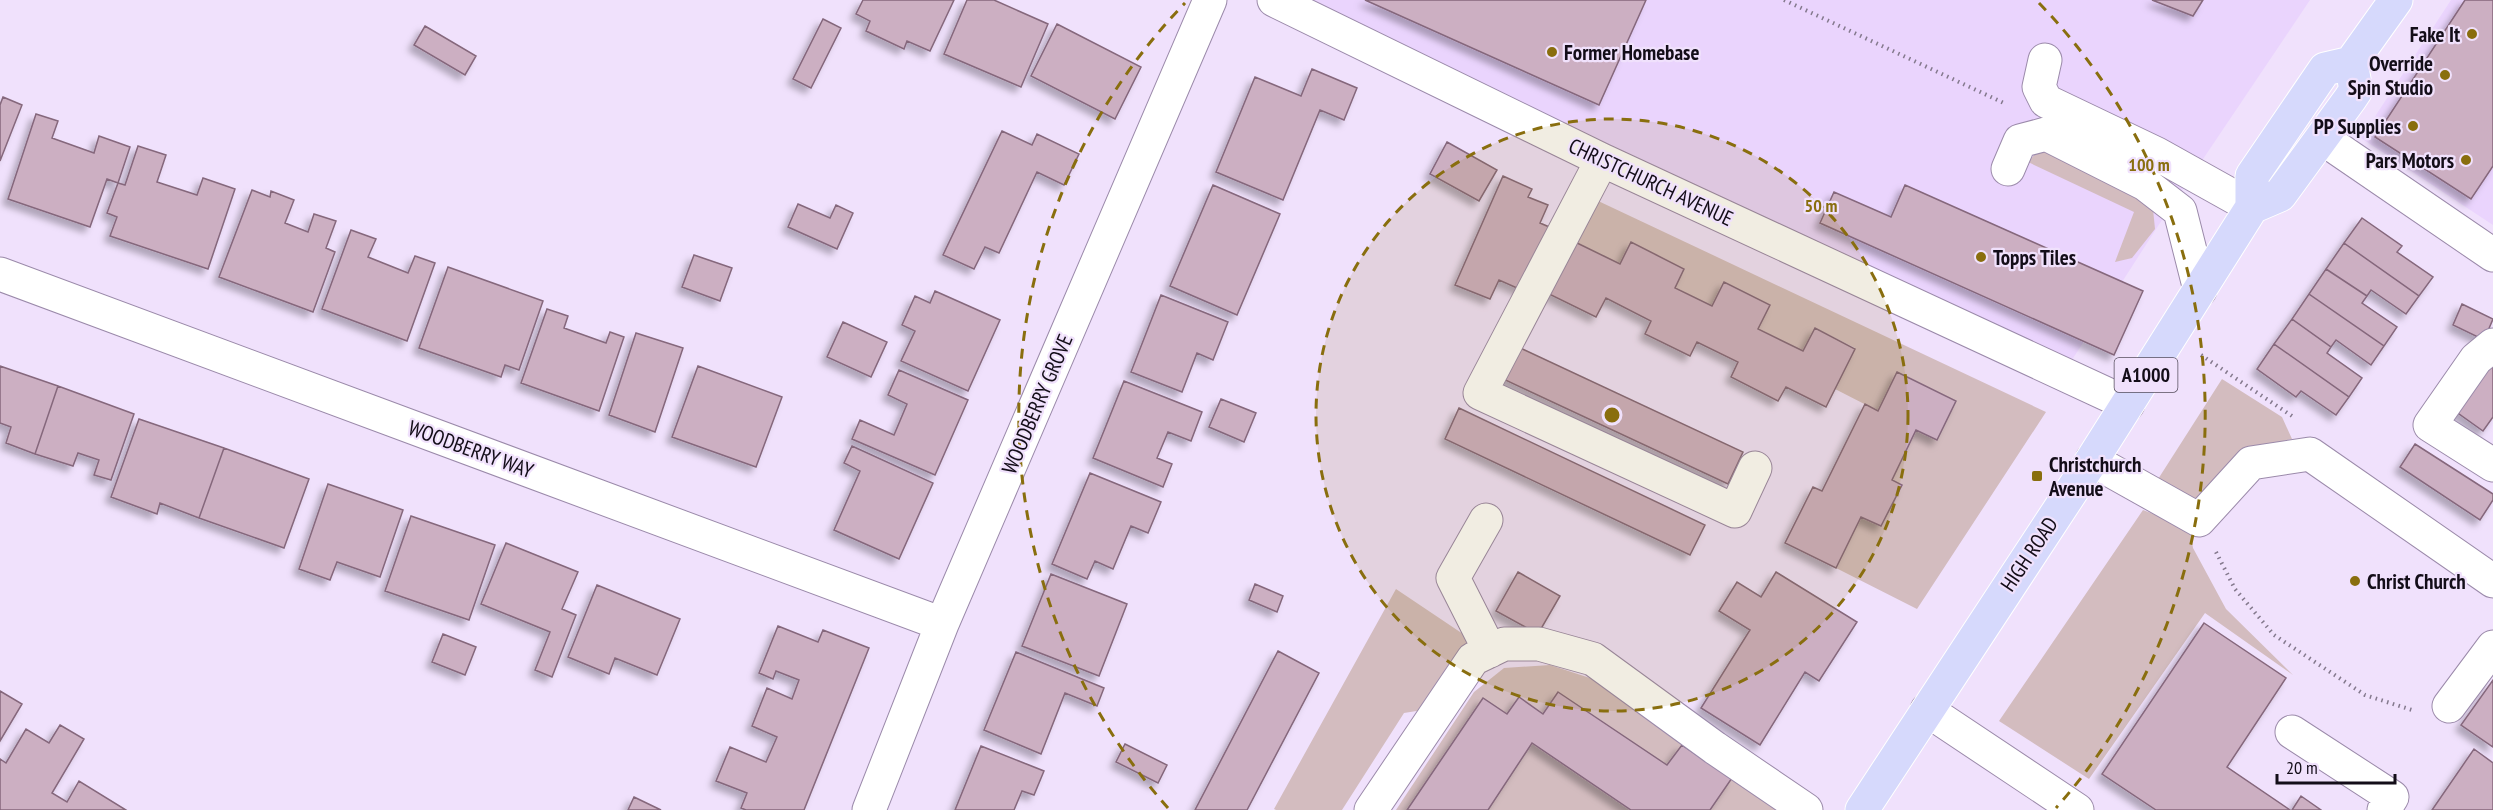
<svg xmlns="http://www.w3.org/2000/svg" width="2493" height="810" font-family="'PT Sans Narrow',sans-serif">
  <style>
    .built { fill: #ead4fd }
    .green { fill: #d3bcbf }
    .building { fill: #ccafc2; stroke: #85677c; stroke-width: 1.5; filter: url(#shadow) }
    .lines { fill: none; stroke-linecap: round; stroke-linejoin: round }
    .minor-casing { stroke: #9b8aaa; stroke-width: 35 }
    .major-casing { stroke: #fff; stroke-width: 35 }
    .path { stroke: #84798d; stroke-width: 4; stroke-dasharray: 1.5 4.5; stroke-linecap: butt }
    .minor { stroke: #fff; stroke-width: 33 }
    .major { stroke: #d6d9fc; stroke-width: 33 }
    .ring { fill: none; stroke: #896e0e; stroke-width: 3; stroke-dasharray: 10 8 }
    .poi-dot { fill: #896e0e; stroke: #f0e1fc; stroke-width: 2 }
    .labels { text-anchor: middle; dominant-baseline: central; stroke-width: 4.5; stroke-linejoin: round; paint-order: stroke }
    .shield { fill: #f0e1fc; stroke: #554d5c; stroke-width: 1.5 }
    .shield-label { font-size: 20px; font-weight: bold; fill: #130d18 }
    .poi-label { font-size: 21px; font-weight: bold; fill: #130d18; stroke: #f0e1fc; text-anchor: end }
    .street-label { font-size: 21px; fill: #130d18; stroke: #f0e1fc }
    .centre { fill: #896e0e; stroke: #f0e1fc; stroke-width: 3 }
    .ring-label { font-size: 18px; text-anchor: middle; font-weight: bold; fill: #896e0e; stroke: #f0e1fc; stroke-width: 4.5; stroke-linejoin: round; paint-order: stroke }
  </style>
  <defs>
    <filter id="shadow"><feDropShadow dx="-5.5" dy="5.5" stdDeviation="3" flood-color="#0004"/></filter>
  </defs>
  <rect width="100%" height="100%" fill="#f0e1fc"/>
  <path class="built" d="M 1274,0 L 2310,0 L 2158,226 L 2070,363 Z
    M 2451,0 L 2493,0 L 2493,225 L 2361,138 Z"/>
  <path class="green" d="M 2042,146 L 2152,199 L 2155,229 L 2132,258 L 2115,262 L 2134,212 L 2028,162 Z
    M 1594,199 L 2046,412 L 1917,609 L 1836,568 L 1861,517 L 1881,526 L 1901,485 L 1892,480 L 1916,430 L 1937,440 L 1956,401 L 1897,372 L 1878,411 L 1835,389 L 1855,348 L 1815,328 L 1803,351 L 1758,329 L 1770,305 L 1712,306 L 1675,288 L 1684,269 L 1631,242 L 1620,264 L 1573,241 Z
    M 2222,379 L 2282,417 L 2292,439 L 2243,450 L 2200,506 L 2153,487 Z
    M 2143,510 L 2190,528 L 2193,548 L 2226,609 L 2293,675 L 2205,613 L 2089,779 L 1999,721 Z
    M 1396,589 L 1466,636 L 1468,650 L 1429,709 L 1404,713 L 1342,810 L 1276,810 L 1274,809 Z
    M 1550,665 L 1593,679 L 1780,810 L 1396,810 L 1474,692 L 1504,668 Z"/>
  <path class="building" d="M 863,0 L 954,0 L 930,51 L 907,41 L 904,49 L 866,31 L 870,21 L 856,14 Z
    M 967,0 L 994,0 L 1048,24 L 1021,87 L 944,54 Z
    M 1365,0 L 1646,0 L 1599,105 Z
    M 2152,0 L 2203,0 L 2193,16 Z
    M 2465,0 L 2493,0 L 2493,166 L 2471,199 L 2375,137 Z
    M 823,19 L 841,28 L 811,88 L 793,79 Z
    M 1057,24 L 1141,67 L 1115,119 L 1031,76 Z
    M 425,26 L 476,56 L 465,75 L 414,45 Z
    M 1312,69 L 1357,88 L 1344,120 L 1320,110 L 1283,200 L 1216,172 L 1255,77 L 1301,96 Z
    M 3,97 L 22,105 L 0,161 L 0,105 Z
    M 36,114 L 58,121 L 52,138 L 94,153 L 99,136 L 130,147 L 118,183 L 107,179 L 90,227 L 8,199 Z
    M 1002,131 L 1032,145 L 1037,134 L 1079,154 L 1064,185 L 1037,172 L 999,253 L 985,247 L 974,269 L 943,255 Z
    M 1447,142 L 1497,170 L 1479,201 L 1430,174 Z
    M 138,146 L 166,155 L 157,182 L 197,195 L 203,178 L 235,189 L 208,269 L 110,236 L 117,217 L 107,213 L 118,183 L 125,185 Z
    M 1503,176 L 1532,189 L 1528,197 L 1548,205 L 1540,223 L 1554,229 L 1526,292 L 1499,280 L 1490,299 L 1455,285 Z
    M 1213,185 L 1280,214 L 1237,315 L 1170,286 Z
    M 1905,185 L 2143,291 L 2114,355 L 1820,223 L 1834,192 L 1891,217 Z
    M 252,190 L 270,197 L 271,191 L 294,200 L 285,223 L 308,232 L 314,214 L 336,221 L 326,248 L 335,252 L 313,312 L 219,277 Z
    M 798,204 L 830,218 L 836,205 L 853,213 L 837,249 L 788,227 Z
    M 2362,218 L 2402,246 L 2397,252 L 2433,277 L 2419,296 L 2344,243 Z
    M 351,230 L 376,239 L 368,257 L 408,273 L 415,256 L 435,263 L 407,341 L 322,309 Z
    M 1573,241 L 1620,264 L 1631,242 L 1684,269 L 1675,288 L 1712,306 L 1724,282 L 1770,305 L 1758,329 L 1803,351 L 1815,328 L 1855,349 L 1826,407 L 1786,387 L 1778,401 L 1731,377 L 1738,362 L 1697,342 L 1690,356 L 1645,334 L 1651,321 L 1606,298 L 1596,317 L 1547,293 Z
    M 2344,243 L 2419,296 L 2406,314 L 2371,290 L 2367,296 L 2326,269 Z
    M 694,255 L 732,268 L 720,301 L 682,287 Z
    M 448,267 L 543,301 L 519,370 L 505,365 L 501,377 L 419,348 Z
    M 2326,269 L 2367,296 L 2362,303 L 2397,327 L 2384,346 L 2309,294 Z
    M 935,291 L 1000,320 L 968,391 L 901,361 L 915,331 L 902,325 L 915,296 L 930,303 Z
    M 2309,294 L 2384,346 L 2371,365 L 2336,340 L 2331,347 L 2292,319 Z
    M 1161,295 L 1228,322 L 1213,360 L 1197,353 L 1182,392 L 1131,372 Z
    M 2462,304 L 2493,319 L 2484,340 L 2453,325 Z
    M 547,309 L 568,316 L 564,328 L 606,343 L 610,332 L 624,337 L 599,411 L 521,383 Z
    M 2292,319 L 2331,347 L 2327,353 L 2362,378 L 2349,397 L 2274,344 Z
    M 843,322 L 887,342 L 871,377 L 827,357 Z
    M 636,333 L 683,348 L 655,432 L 609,415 Z
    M 2274,344 L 2349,397 L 2336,415 L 2301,391 L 2296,397 L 2257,369 Z
    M 1516,346 L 1743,452 L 1728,484 L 1501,378 Z
    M 2493,357 L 2493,417 L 2483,431 L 2455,411 Z
    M 0,366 L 58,386 L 35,454 L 6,443 L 11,427 L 0,423 Z
    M 698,366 L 782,397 L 756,467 L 672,437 Z
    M 899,370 L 968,400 L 935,475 L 852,439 L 860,420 L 894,435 L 907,404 L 888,395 Z
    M 1897,372 L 1956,401 L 1937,440 L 1916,430 L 1892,480 L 1902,485 L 1881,526 L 1861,517 L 1836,568 L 1785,543 L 1813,487 L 1822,491 L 1865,404 L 1878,411 Z
    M 1124,381 L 1202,412 L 1191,441 L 1168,432 L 1157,458 L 1172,464 L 1163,487 L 1093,458 Z
    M 58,386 L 134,414 L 111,480 L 94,475 L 99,460 L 78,453 L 73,466 L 35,454 Z
    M 1221,399 L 1256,413 L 1244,442 L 1209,427 Z
    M 1459,408 L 1705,525 L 1690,555 L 1445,439 Z
    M 139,419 L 224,448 L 199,518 L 160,503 L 157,514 L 111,497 Z
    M 2415,444 L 2493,494 L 2493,500 L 2480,520 L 2400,467 Z
    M 852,446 L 933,483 L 899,559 L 834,530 L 860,471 L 844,463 Z
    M 224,448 L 309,479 L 284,548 L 199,518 Z
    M 1090,473 L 1161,502 L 1148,533 L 1131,526 L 1113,569 L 1095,561 L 1087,579 L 1052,564 Z
    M 328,484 L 403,510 L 380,577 L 337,562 L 330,580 L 299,569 Z
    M 411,516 L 495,545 L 469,620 L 385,591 Z
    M 506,543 L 578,572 L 562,609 L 576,615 L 552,677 L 535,670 L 550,632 L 481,604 Z
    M 1518,572 L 1560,596 L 1538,634 L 1496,611 Z
    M 1776,572 L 1857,622 L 1819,681 L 1805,672 L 1760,745 L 1701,708 L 1750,630 L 1719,611 L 1737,582 L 1761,597 Z
    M 1051,574 L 1127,604 L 1099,676 L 1022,646 Z
    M 1255,584 L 1283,596 L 1277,612 L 1249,600 Z
    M 597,585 L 680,619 L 657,675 L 615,658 L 609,674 L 568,657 Z
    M 2204,623 L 2286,678 L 2227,767 L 2290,810 L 2156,810 L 2102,774 Z
    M 778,626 L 818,642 L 823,630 L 869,648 L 804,810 L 746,810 L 741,808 L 747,793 L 716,781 L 730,747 L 766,762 L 777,737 L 752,726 L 767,688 L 792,699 L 799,680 L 776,671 L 773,679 L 759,673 Z
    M 443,634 L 476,647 L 465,675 L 432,662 Z
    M 1278,651 L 1319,673 L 1247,810 L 1195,810 Z
    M 1016,652 L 1104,688 L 1097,706 L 1065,693 L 1041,754 L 984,730 Z
    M 2493,680 L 2493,747 L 2461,725 Z
    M 0,691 L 22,704 L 0,741 Z
    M 1558,692 L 1667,765 L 1682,745 L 1732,778 L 1710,810 L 1631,810 L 1532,743 L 1488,810 L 1407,810 L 1483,698 L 1507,714 L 1519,697 L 1543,714 Z
    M 60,725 L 84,739 L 52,793 L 67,802 L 79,781 L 126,810 L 0,810 L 0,759 L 6,763 L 26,729 L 49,743 Z
    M 1125,744 L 1167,765 L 1158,783 L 1116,762 Z
    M 981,746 L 1044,771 L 1034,795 L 1022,791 L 1014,810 L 955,810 Z
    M 2474,749 L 2493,763 L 2493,810 L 2432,810 Z
    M 2301,796 L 2321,810 L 2292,810 Z
    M 634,797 L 661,810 L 628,810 Z"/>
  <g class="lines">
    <g class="minor-casing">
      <path id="minor" d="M 1274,0 L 1602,160 L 2128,404
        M 2045,60 L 2039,87 L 2046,101 L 2157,154 L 2252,207
        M 2322,138 L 2493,255
        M 1602,160 L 1480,393 L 1735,511 L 1755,468
        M 2008,169 L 2020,141 L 2046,134 L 2145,184 L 2180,211 L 2200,290
        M 0,274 L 942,624
        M 2493,345 L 2476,359 L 2430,425 L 2493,465
        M 2092,460 L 2199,520 L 2251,463 L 2310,454 L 2493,581
        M 1486,520 L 1453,578 L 1490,651
        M 2449,706 L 2493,647
        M 1927,710 L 2077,810
        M 2292,732 L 2392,797 L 2384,810
        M 869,810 L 942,624 L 1210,0
        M 1371,810 L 1473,659 L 1504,644 L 1539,644 L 1593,659 L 1715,748 L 1806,810"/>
    </g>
    <g class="major-casing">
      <path id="major" d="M 2252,207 L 2280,195 L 2350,99 L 2356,90 L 2351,63
        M 1862,810 L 2092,460 L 2252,207 L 2252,176 L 2325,69 L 2351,63 L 2396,0"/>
    </g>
    <path class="path" d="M 1784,0 L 2006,104
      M 2201,355 L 2295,418
      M 2216,552 L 2235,589 L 2274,635 L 2365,695 L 2412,710"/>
    <use href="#minor" class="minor"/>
    <use href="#major" class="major"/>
  </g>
  <circle cx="1612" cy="415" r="296" fill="#896e0e" fill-opacity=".12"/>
  <g class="ring">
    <circle cx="1612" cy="415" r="296"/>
    <path d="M1168 808A593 593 0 0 1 1185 3M2039 3A593 593 0 0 1 2056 808"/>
  </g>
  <g class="poi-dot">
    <circle cx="2472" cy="34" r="6"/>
    <circle cx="1552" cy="52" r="6"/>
    <circle cx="2445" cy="75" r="6"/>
    <circle cx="2413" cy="126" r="6"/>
    <circle cx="2466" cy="160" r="6"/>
    <circle cx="1981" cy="257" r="6"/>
    <rect x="2031" y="470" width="12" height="12" rx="3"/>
    <circle cx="2355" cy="581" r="6"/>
  </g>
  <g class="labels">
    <rect class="shield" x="2114.5" y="358" width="63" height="34" rx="4.5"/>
    <g class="shield-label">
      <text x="2146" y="375">A1000</text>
    </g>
    <g class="poi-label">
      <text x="2460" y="34">Fake It</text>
      <text x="1564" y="52" text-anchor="start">Former Homebase</text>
      <text x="2433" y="63">Override<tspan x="2433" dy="24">Spin Studio</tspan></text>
      <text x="2401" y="126">PP Supplies</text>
      <text x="2454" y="160">Pars Motors</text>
      <text x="1993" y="257" text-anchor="start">Topps Tiles</text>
      <text x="2049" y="464" text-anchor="start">Christchurch<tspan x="2049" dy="24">Avenue</tspan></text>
      <text x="2367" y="581" text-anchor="start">Christ Church</text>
    </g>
    <g class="street-label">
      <text transform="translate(1651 182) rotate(25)">CHRISTCHURCH AVENUE</text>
      <text transform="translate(1037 404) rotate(-67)">WOODBERRY GROVE</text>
      <text transform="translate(471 449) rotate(20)">WOODBERRY WAY</text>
      <text transform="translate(2029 554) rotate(-56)">HIGH ROAD</text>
    </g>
  </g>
  <circle cx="1612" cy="415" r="9" class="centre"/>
  <g class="ring-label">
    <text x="2149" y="171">100 m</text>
    <text x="1821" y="212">50 m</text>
  </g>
  <path d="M2277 774v9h118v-9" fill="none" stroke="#130d18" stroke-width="3"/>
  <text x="2286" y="774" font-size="18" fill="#130d18" stroke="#f0e1fc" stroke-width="4.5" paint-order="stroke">20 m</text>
</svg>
